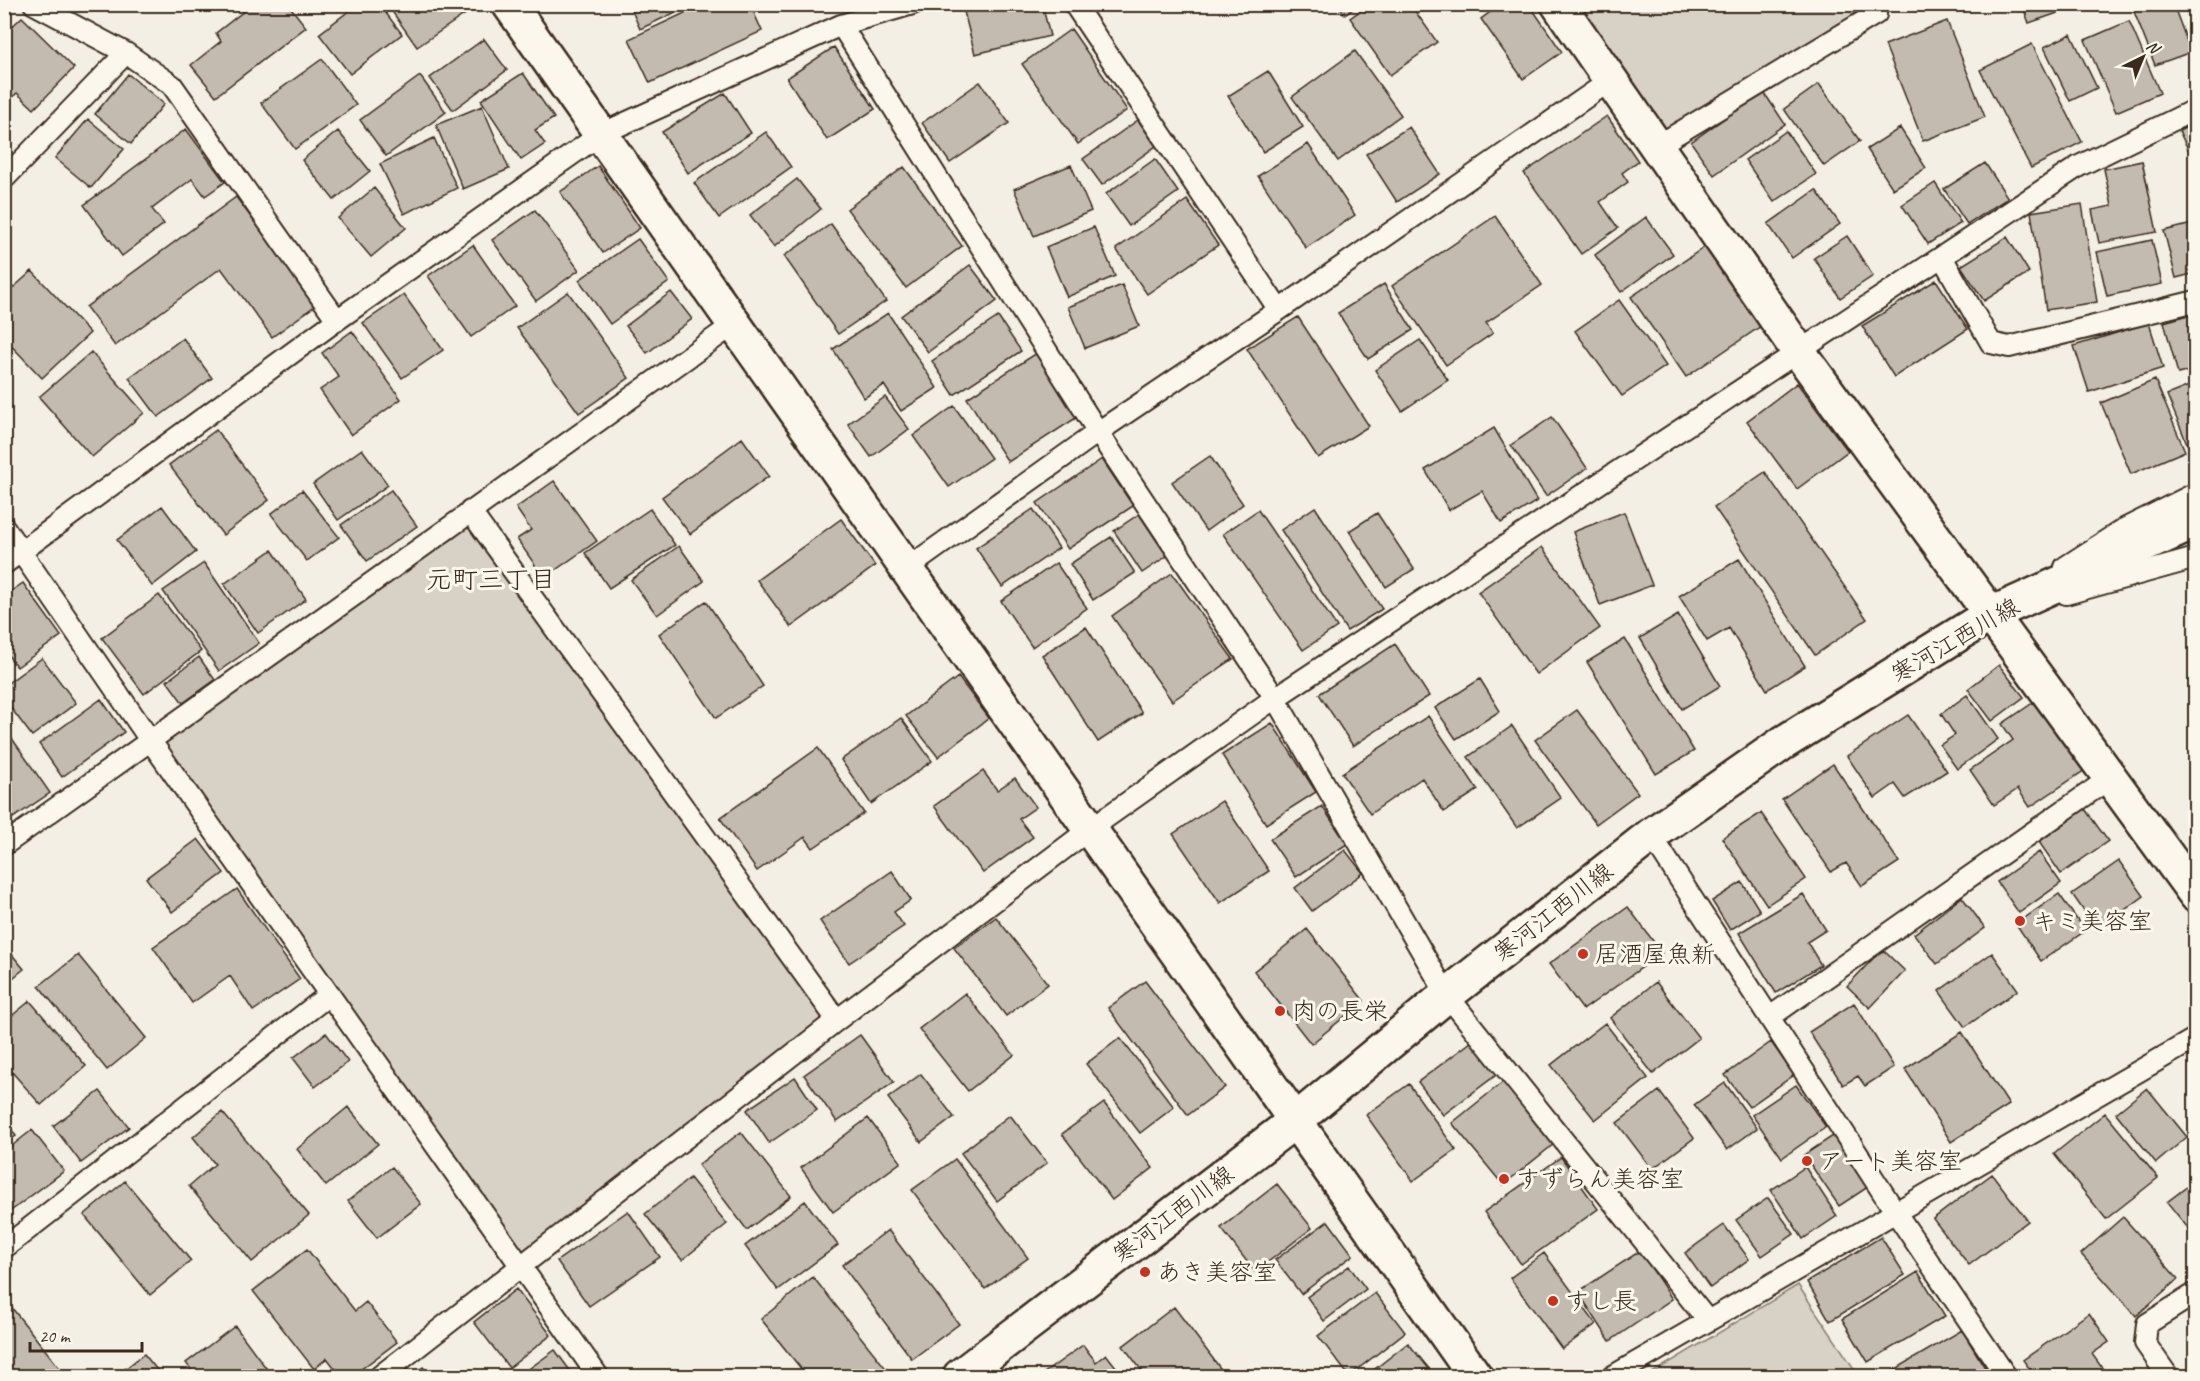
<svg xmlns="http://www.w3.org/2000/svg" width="2200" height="1381" font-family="Caveat,'Klee One',sans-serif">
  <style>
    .green { fill: #d8d1c6; stroke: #8a7e72; stroke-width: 1.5 }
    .building { fill: #c3bbb0; stroke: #3b2a1e; stroke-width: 1.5 }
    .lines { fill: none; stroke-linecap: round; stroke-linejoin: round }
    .lane-casing { stroke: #3b2a1e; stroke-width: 24 }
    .street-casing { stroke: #3b2a1e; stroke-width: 38 }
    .secondary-casing { stroke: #3b2a1e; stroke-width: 38 }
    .primary-casing { stroke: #3b2a1e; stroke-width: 38 }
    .lane { stroke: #fbf7ec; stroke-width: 20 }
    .street { stroke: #fbf7ec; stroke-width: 33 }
    .secondary { stroke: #fbf7ec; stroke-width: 33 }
    .primary { stroke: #fbf7ec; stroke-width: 33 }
    .poi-dot { fill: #c8321e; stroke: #fbf7ec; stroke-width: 2 }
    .labels { text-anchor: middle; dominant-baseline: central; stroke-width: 6; stroke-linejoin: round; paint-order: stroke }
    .street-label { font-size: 24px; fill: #3b2a1e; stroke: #fbf7ec }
    .poi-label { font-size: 24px; fill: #3b2a1e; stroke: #fbf7ec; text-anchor: start }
    .neighbourhood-label { font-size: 26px; fill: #3b2a1e; stroke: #fbf7ec }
  </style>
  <rect width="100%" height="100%" fill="#f3efe4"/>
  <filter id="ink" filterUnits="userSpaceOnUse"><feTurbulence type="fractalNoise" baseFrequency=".0167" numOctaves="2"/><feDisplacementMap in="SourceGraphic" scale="12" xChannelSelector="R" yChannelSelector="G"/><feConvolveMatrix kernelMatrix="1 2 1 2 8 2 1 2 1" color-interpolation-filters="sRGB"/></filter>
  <g filter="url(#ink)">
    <path class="green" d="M 1863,5 L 1864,9 L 1666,129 L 1579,5 Z
      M 470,511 L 837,1020 L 522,1267 L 150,740 Z
      M 1798,1285 L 1859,1376 L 1647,1376 Z"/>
    <path class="building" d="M 253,4 L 288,4 L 306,27 L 216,96 L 191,65 L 221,41 L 216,33 Z
      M 358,4 L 379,4 L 402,34 L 350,74 L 319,34 Z
      M 399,4 L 472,4 L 474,8 L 417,47 L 391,10 Z
      M 629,4 L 693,4 L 640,29 Z
      M 704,4 L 750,4 L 762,31 L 650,83 L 629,39 Z
      M 962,4 L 1042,4 L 1050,36 L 975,54 Z
      M 1338,4 L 1359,4 L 1345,15 Z
      M 1370,4 L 1410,4 L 1437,42 L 1390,75 L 1350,18 Z
      M 1501,4 L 1529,4 L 1562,52 L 1523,79 L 1481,19 Z
      M 2022,4 L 2071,4 L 2072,8 L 2029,23 Z
      M 2082,4 L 2101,4 L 2084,10 Z
      M 2131,4 L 2173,4 L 2191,52 L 2155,65 Z
      M 2184,4 L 2196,4 L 2196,41 Z
      M 22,17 L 74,68 L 34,109 L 17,93 L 4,105 L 4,34 Z
      M 1947,21 L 1985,117 L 1923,141 L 1885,45 Z
      M 2129,21 L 2160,93 L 2116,112 L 2085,40 Z
      M 1071,29 L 1127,110 L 1078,144 L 1022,64 Z
      M 2071,34 L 2097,88 L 2070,101 L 2044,47 Z
      M 484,39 L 507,70 L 453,110 L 430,78 Z
      M 2032,44 L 2082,142 L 2031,168 L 1980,70 Z
      M 834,47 L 875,109 L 827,140 L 787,78 Z
      M 1355,51 L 1401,115 L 1338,161 L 1292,97 Z
      M 322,59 L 356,105 L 295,149 L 261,103 Z
      M 1268,71 L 1303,127 L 1263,152 L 1228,96 Z
      M 523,73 L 554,118 L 535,130 L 545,144 L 521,160 L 481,100 Z
      M 128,74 L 164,104 L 131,144 L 95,114 Z
      M 420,76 L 446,112 L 386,156 L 360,120 Z
      M 980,82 L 1009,123 L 950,163 L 922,123 Z
      M 1819,84 L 1860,141 L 1824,166 L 1784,109 Z
      M 1763,91 L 1785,124 L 1714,175 L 1691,142 Z
      M 725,93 L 751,133 L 688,173 L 662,132 Z
      M 482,106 L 509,169 L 463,189 L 436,125 Z
      M 1607,116 L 1638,161 L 1622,173 L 1628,182 L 1600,202 L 1618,228 L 1581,254 L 1524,173 Z
      M 88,119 L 124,149 L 91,188 L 55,158 Z
      M 1138,120 L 1156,146 L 1102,185 L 1083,159 Z
      M 2196,123 L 2196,165 L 2179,131 Z
      M 1409,127 L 1440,174 L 1397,202 L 1366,154 Z
      M 1900,128 L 1926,168 L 1893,189 L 1867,149 Z
      M 186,129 L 225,182 L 205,196 L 192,179 L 152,209 L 164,224 L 122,256 L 84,205 Z
      M 338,131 L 370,171 L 334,200 L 302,160 Z
      M 1786,131 L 1816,174 L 1774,202 L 1745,160 Z
      M 766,132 L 791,167 L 719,218 L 694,183 Z
      M 434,138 L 457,188 L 404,214 L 380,164 Z
      M 1308,144 L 1355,215 L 1306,248 L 1258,176 Z
      M 1155,159 L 1178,192 L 1129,226 L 1106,194 Z
      M 2142,161 L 2157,232 L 2099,243 L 2092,210 L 2112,206 L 2104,169 Z
      M 1985,163 L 2008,198 L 1967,224 L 1944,189 Z
      M 1071,165 L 1091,211 L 1034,236 L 1014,189 Z
      M 598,166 L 640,228 L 603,253 L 560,192 Z
      M 904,167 L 962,246 L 906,288 L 847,209 Z
      M 797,179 L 821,209 L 774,247 L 750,215 Z
      M 1935,183 L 1961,223 L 1928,244 L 1902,205 Z
      M 374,188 L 406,228 L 371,257 L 338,218 Z
      M 1816,190 L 1840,224 L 1792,258 L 1768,224 Z
      M 236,197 L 316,305 L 272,337 L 221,268 L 115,346 L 86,307 Z
      M 1187,200 L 1218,245 L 1147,294 L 1116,249 Z
      M 2082,204 L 2097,302 L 2046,310 L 2031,212 Z
      M 535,210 L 579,270 L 536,301 L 492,240 Z
      M 1495,216 L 1542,285 L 1486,323 L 1493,333 L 1446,365 L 1392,286 Z
      M 1646,217 L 1673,254 L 1621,292 L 1595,255 Z
      M 2196,223 L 2196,273 L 2176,278 L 2164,231 Z
      M 831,224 L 886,301 L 838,334 L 784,256 Z
      M 1094,227 L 1115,276 L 1067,297 L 1046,247 Z
      M 1847,236 L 1873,276 L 1840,298 L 1814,258 Z
      M 2007,237 L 2029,272 L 1984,301 L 1961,266 Z
      M 638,239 L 669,282 L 610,324 L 579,280 Z
      M 2152,240 L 2162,284 L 2107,296 L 2097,252 Z
      M 473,245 L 515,306 L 471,337 L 428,276 Z
      M 1706,246 L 1761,326 L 1686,377 L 1631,297 Z
      M 970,265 L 997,301 L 928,352 L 901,316 Z
      M 32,271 L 90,333 L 42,378 L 4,338 L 4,296 Z
      M 1936,280 L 1968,329 L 1894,377 L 1862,326 Z
      M 1384,284 L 1413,330 L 1368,359 L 1338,313 Z
      M 1122,285 L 1139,326 L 1085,348 L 1068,307 Z
      M 568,292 L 629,378 L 579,413 L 517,328 Z
      M 671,292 L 692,319 L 647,353 L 626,326 Z
      M 404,295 L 443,350 L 402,378 L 363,323 Z
      M 1619,300 L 1666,366 L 1622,396 L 1575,331 Z
      M 888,313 L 937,388 L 901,411 L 884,385 L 864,398 L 833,349 Z
      M 2196,313 L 2196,369 L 2178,374 L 2164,322 Z
      M 998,317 L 1021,351 L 954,395 L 932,361 Z
      M 1298,317 L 1369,426 L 1318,458 L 1247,349 Z
      M 2149,323 L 2163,368 L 2089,392 L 2074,346 Z
      M 352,331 L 401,399 L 351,435 L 320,390 L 339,377 L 322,353 Z
      M 183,338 L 212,378 L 158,417 L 129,378 Z
      M 1420,340 L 1448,380 L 1402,411 L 1375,370 Z
      M 91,352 L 144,413 L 92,457 L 39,397 Z
      M 1037,353 L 1079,416 L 1008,462 L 967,398 Z
      M 2155,380 L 2185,451 L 2131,474 L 2101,403 Z
      M 1797,383 L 1848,451 L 1797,489 L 1747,421 Z
      M 2196,383 L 2196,457 L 2193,458 L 2167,395 Z
      M 885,397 L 909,429 L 871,457 L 848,424 Z
      M 954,406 L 991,458 L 949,487 L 913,436 Z
      M 1552,417 L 1587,468 L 1546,496 L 1511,445 Z
      M 1494,428 L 1537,501 L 1501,523 L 1482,491 L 1449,510 L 1425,470 Z
      M 216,430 L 269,500 L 223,535 L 169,465 Z
      M 742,438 L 769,476 L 690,534 L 662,497 Z
      M 362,449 L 388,485 L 338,520 L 313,484 Z
      M 1210,456 L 1243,504 L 1206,531 L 1172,482 Z
      M 1102,459 L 1133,506 L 1068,549 L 1037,503 Z
      M 1765,472 L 1867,619 L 1815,655 L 1714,507 Z
      M 554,481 L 597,541 L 544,578 L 517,539 L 531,530 L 516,508 Z
      M 302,490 L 339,537 L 307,561 L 271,514 Z
      M 391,490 L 417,526 L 367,561 L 341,525 Z
      M 162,506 L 196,552 L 152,586 L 117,540 Z
      M 1315,507 L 1382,609 L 1347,631 L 1281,530 Z
      M 650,509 L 675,545 L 609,588 L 585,553 Z
      M 1033,509 L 1059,548 L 1002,587 L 976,548 Z
      M 1258,510 L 1337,627 L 1303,650 L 1223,534 Z
      M 1624,512 L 1652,585 L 1600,605 L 1573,532 Z
      M 1377,513 L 1414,569 L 1386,587 L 1349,531 Z
      M 1139,514 L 1167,556 L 1142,573 L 1114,531 Z
      M 841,519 L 875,566 L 791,627 L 757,580 Z
      M 1111,537 L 1135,573 L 1093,600 L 1070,564 Z
      M 679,546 L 704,581 L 657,615 L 631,580 Z
      M 1542,547 L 1600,628 L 1536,674 L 1478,592 Z
      M 272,550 L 306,599 L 258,633 L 224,584 Z
      M 1739,559 L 1805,666 L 1767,690 L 1729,628 L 1707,641 L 1679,596 Z
      M 204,563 L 259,643 L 219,671 L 163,591 Z
      M 1056,563 L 1087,608 L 1032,647 L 1001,601 Z
      M 1172,573 L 1233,659 L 1172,701 L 1112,616 Z
      M 23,583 L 61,636 L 17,667 L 4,650 L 4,596 Z
      M 159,595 L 201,651 L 144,694 L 102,638 Z
      M 706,601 L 763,686 L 716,718 L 659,634 Z
      M 1678,615 L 1720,686 L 1682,709 L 1640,638 Z
      M 1086,627 L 1142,713 L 1098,742 L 1042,655 Z
      M 1625,639 L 1694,751 L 1656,774 L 1587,662 Z
      M 1395,644 L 1429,696 L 1353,746 L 1319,694 Z
      M 199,657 L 215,680 L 183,703 L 167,681 Z
      M 42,658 L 76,703 L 32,736 L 4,699 L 4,686 Z
      M 1999,665 L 2024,697 L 1992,721 L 1968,689 Z
      M 958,677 L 989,718 L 938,757 L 906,716 Z
      M 1480,679 L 1500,711 L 1456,739 L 1435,708 Z
      M 1967,695 L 1998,739 L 1957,769 L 1940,745 L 1955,735 L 1941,714 Z
      M 101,699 L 124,732 L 62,777 L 39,744 Z
      M 2037,700 L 2085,770 L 2030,807 L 2018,789 L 1994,805 L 1970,770 L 2013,740 L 2002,724 Z
      M 1577,710 L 1638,793 L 1596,824 L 1535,740 Z
      M 1908,715 L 1947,771 L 1905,798 L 1895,784 L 1875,798 L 1847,756 Z
      M 1428,716 L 1478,790 L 1444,812 L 1422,778 L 1370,814 L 1342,773 Z
      M 901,718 L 932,761 L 871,804 L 841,760 Z
      M 1272,723 L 1316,792 L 1266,824 L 1222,755 Z
      M 1512,726 L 1561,798 L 1517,828 L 1468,757 Z
      M 4,727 L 50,793 L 13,818 L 4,806 Z
      M 818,748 L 864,813 L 813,848 L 805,837 L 757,871 L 720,818 Z
      M 1833,764 L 1899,862 L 1862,886 L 1846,863 L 1831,872 L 1782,799 Z
      M 983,771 L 997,790 L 1015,778 L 1036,807 L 1019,819 L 1033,837 L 983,873 L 934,806 Z
      M 1222,801 L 1269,871 L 1220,903 L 1173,834 Z
      M 1322,806 L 1347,844 L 1296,877 L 1270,839 Z
      M 2085,809 L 2108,841 L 2061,874 L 2039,842 Z
      M 1761,813 L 1806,879 L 1767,905 L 1722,838 Z
      M 198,839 L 224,873 L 172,912 L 146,878 Z
      M 1345,850 L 1363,873 L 1312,911 L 1295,888 Z
      M 2039,852 L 2061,883 L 2019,913 L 1997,882 Z
      M 2119,861 L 2144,896 L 2097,930 L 2072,894 Z
      M 892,871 L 911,900 L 894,912 L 904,926 L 849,963 L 820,921 Z
      M 1742,882 L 1760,911 L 1730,930 L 1712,901 Z
      M 237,889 L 300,979 L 253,1011 L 230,976 L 192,1003 L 153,947 Z
      M 1803,894 L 1826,930 L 1807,942 L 1821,965 L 1776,993 L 1739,933 Z
      M 2059,894 L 2085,931 L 2041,961 L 2016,924 Z
      M 1962,897 L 1985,928 L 1937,964 L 1914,934 Z
      M 1628,907 L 1662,953 L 1583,1010 L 1549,964 Z
      M 996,917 L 1048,984 L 1006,1016 L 954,948 Z
      M 1307,929 L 1364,1001 L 1311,1044 L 1254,971 Z
      M 4,945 L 24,969 L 4,985 Z
      M 1882,949 L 1905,971 L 1870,1008 L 1847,986 Z
      M 1992,953 L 2018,990 L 1965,1027 L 1939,991 Z
      M 78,955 L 146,1038 L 107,1070 L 39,986 Z
      M 1145,981 L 1225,1087 L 1188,1115 L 1108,1008 Z
      M 1656,982 L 1699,1038 L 1653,1074 L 1610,1018 Z
      M 965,993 L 1014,1055 L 968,1091 L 919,1029 Z
      M 30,1001 L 86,1066 L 41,1105 L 4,1063 L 4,1022 Z
      M 1854,1003 L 1894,1067 L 1865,1086 L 1858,1076 L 1843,1085 L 1809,1032 Z
      M 1605,1023 L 1648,1078 L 1595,1120 L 1551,1065 Z
      M 1962,1032 L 2009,1105 L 1951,1142 L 1905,1069 Z
      M 326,1033 L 348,1062 L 315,1087 L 293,1058 Z
      M 860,1035 L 894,1082 L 837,1122 L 804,1075 Z
      M 1120,1038 L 1174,1107 L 1140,1133 L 1086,1064 Z
      M 1475,1039 L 1500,1072 L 1443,1115 L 1418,1082 Z
      M 1771,1042 L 1794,1075 L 1749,1107 L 1725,1075 Z
      M 921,1074 L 954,1117 L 921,1142 L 888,1098 Z
      M 795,1077 L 817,1110 L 769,1143 L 747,1110 Z
      M 1504,1081 L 1554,1144 L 1503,1185 L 1452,1123 Z
      M 1725,1083 L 1757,1128 L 1727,1150 L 1694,1105 Z
      M 1409,1084 L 1456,1150 L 1413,1181 L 1366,1115 Z
      M 1796,1085 L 1826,1127 L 1782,1158 L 1752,1115 Z
      M 2147,1088 L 2187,1137 L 2156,1163 L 2116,1113 Z
      M 100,1091 L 129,1127 L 81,1163 L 53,1126 Z
      M 1659,1091 L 1694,1138 L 1652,1169 L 1617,1123 Z
      M 1104,1103 L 1153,1168 L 1112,1200 L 1062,1134 Z
      M 348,1107 L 378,1144 L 326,1186 L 297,1149 Z
      M 222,1112 L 309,1215 L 252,1262 L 189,1186 L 215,1164 L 193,1137 Z
      M 2105,1113 L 2158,1178 L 2106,1219 L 2054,1154 Z
      M 1010,1115 L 1047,1163 L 997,1201 L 961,1153 Z
      M 868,1118 L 901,1162 L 833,1212 L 801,1168 Z
      M 4,1119 L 16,1136 L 4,1144 Z
      M 32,1130 L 64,1171 L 4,1216 L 4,1152 Z
      M 741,1132 L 791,1196 L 747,1230 L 698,1165 Z
      M 1836,1134 L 1871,1185 L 1839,1206 L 1804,1155 Z
      M 1561,1157 L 1598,1209 L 1521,1264 L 1484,1212 Z
      M 955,1159 L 1028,1258 L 985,1289 L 912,1190 Z
      M 392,1167 L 421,1204 L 377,1238 L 348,1201 Z
      M 1805,1167 L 1837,1216 L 1803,1239 L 1771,1190 Z
      M 1992,1174 L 2028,1221 L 1969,1265 L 1933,1219 Z
      M 690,1178 L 727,1224 L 682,1260 L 645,1214 Z
      M 2196,1180 L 2196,1238 L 2167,1202 Z
      M 125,1181 L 191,1261 L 150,1295 L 84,1215 Z
      M 1277,1184 L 1312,1228 L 1255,1272 L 1221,1228 Z
      M 1768,1198 L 1794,1234 L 1762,1256 L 1736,1220 Z
      M 805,1201 L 838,1245 L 778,1290 L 745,1246 Z
      M 628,1211 L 660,1257 L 589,1306 L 557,1261 Z
      M 2123,1217 L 2178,1279 L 2136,1316 L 2081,1254 Z
      M 1328,1221 L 1353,1255 L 1301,1294 L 1275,1260 Z
      M 1724,1225 L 1749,1259 L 1710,1288 L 1685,1253 Z
      M 888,1230 L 959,1324 L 912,1359 L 842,1265 Z
      M 1881,1237 L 1905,1275 L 1830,1321 L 1807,1282 Z
      M 307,1249 L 355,1311 L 366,1302 L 397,1342 L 352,1376 L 341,1376 L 327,1358 L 314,1369 L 253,1291 Z
      M 1640,1251 L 1672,1299 L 1610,1341 L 1578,1292 Z
      M 1544,1253 L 1596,1324 L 1562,1349 L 1510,1278 Z
      M 1349,1266 L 1366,1289 L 1324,1321 L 1307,1297 Z
      M 1918,1272 L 1945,1316 L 1868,1362 L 1842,1319 Z
      M 813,1277 L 888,1371 L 881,1376 L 833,1376 L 829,1371 L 822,1376 L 807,1376 L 761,1319 Z
      M 516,1289 L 551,1335 L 509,1368 L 474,1322 Z
      M 1375,1293 L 1405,1332 L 1349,1376 L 1318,1336 Z
      M 4,1298 L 66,1376 L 5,1376 Z
      M 1174,1307 L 1226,1376 L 1146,1376 L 1123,1346 Z
      M 2089,1313 L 2109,1342 L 2092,1354 L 2105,1372 L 2099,1376 L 2035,1376 L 2023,1360 Z
      M 235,1326 L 272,1376 L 196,1376 L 186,1363 Z
      M 1962,1330 L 1990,1376 L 1884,1376 Z
      M 1408,1343 L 1435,1376 L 1366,1376 Z
      M 1083,1345 L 1096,1362 L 1106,1354 L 1123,1376 L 1040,1376 Z
      M 555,1350 L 574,1376 L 519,1376 Z
      M 144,1354 L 162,1376 L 116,1376 Z
      M 423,1367 L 430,1376 L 411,1376 Z"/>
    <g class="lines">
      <g class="lane-casing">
        <path id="lane" d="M 34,4 L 126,53 L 172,85 L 337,320
          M 1074,4 L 1279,310
          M 841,25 L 1098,432 L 1275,698 L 1447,995 L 1708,1321
          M 1657,146 L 1876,14 L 1874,4
          M 4,179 L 126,53
          M 1942,257 L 1991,343 L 2009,347 L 2196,301
          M 470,511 L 837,1020
          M 4,527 L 150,740 L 598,1376
          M 4,564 L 337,320 L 601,134 L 841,25 L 913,4
          M 2065,567 L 2124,529 L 2196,493
          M 905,570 L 1098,432 L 1279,310 L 1611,80
          M 2066,594 L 2196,558
          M 1651,835 L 1896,1213 L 2006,1376
          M 4,845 L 733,325
          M 1770,1017 L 2110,778
          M 4,1248 L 330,994
          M 380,1376 L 837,1020 L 1090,829 L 1275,698 L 2079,166 L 2196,109
          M 1613,1376 L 2196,1038
          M 2168,1376 L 2145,1343 L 2147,1324 L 2196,1293"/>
      </g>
      <g class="street-casing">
        <path id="street" d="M 1558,4 L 1799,352 L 2196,895"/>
      </g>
      <g class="secondary-casing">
        <path id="secondary" d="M 509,4 L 1475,1376"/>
      </g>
      <g class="primary-casing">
        <path id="primary" d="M 960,1376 L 1295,1121 L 1447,995 L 1651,835 L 1783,743 L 1991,614 L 2196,522"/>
      </g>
      <use href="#lane" class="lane"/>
      <use href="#street" class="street"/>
      <use href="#secondary" class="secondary"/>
      <use href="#primary" class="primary"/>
    </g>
  </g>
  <g class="poi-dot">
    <circle cx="2020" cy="921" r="6"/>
    <circle cx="1583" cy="954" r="6"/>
    <circle cx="1280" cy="1011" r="6"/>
    <circle cx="1807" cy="1161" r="6"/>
    <circle cx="1504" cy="1179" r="6"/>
    <circle cx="1145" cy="1272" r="6"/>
    <circle cx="1553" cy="1301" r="6"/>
  </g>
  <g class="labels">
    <g class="street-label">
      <text transform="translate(1955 640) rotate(-30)">寒河江西川線</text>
      <text transform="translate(1553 912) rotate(-38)">寒河江西川線</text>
      <text transform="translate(1173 1214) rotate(-37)">寒河江西川線</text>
    </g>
    <g class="poi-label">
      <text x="2032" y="921">キミ美容室</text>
      <text x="1595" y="954">居酒屋魚新</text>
      <text x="1292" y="1011">肉の長栄</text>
      <text x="1819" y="1161">アート美容室</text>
      <text x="1516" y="1179">すずらん美容室</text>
      <text x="1157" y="1272">あき美容室</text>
      <text x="1565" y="1301">すし長</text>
    </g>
    <g class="neighbourhood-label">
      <text x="491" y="579">元町三丁目</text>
    </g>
  </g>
  <rect width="2200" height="1381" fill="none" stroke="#fbf7ec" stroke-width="24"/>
  <rect x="12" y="12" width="2176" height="1357" fill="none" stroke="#3b2a1e" stroke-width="2" filter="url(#ink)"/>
  <g transform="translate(2143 57) rotate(43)" stroke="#fbf7ec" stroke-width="4.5" paint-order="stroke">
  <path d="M0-4.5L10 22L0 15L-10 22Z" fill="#3b2a1e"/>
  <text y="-9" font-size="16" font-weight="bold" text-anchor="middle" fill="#3b2a1e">N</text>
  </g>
  <path d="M30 1342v9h112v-9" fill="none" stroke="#3b2a1e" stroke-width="3"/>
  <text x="39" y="1342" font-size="18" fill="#3b2a1e" stroke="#fbf7ec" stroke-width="4.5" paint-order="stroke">20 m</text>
</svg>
